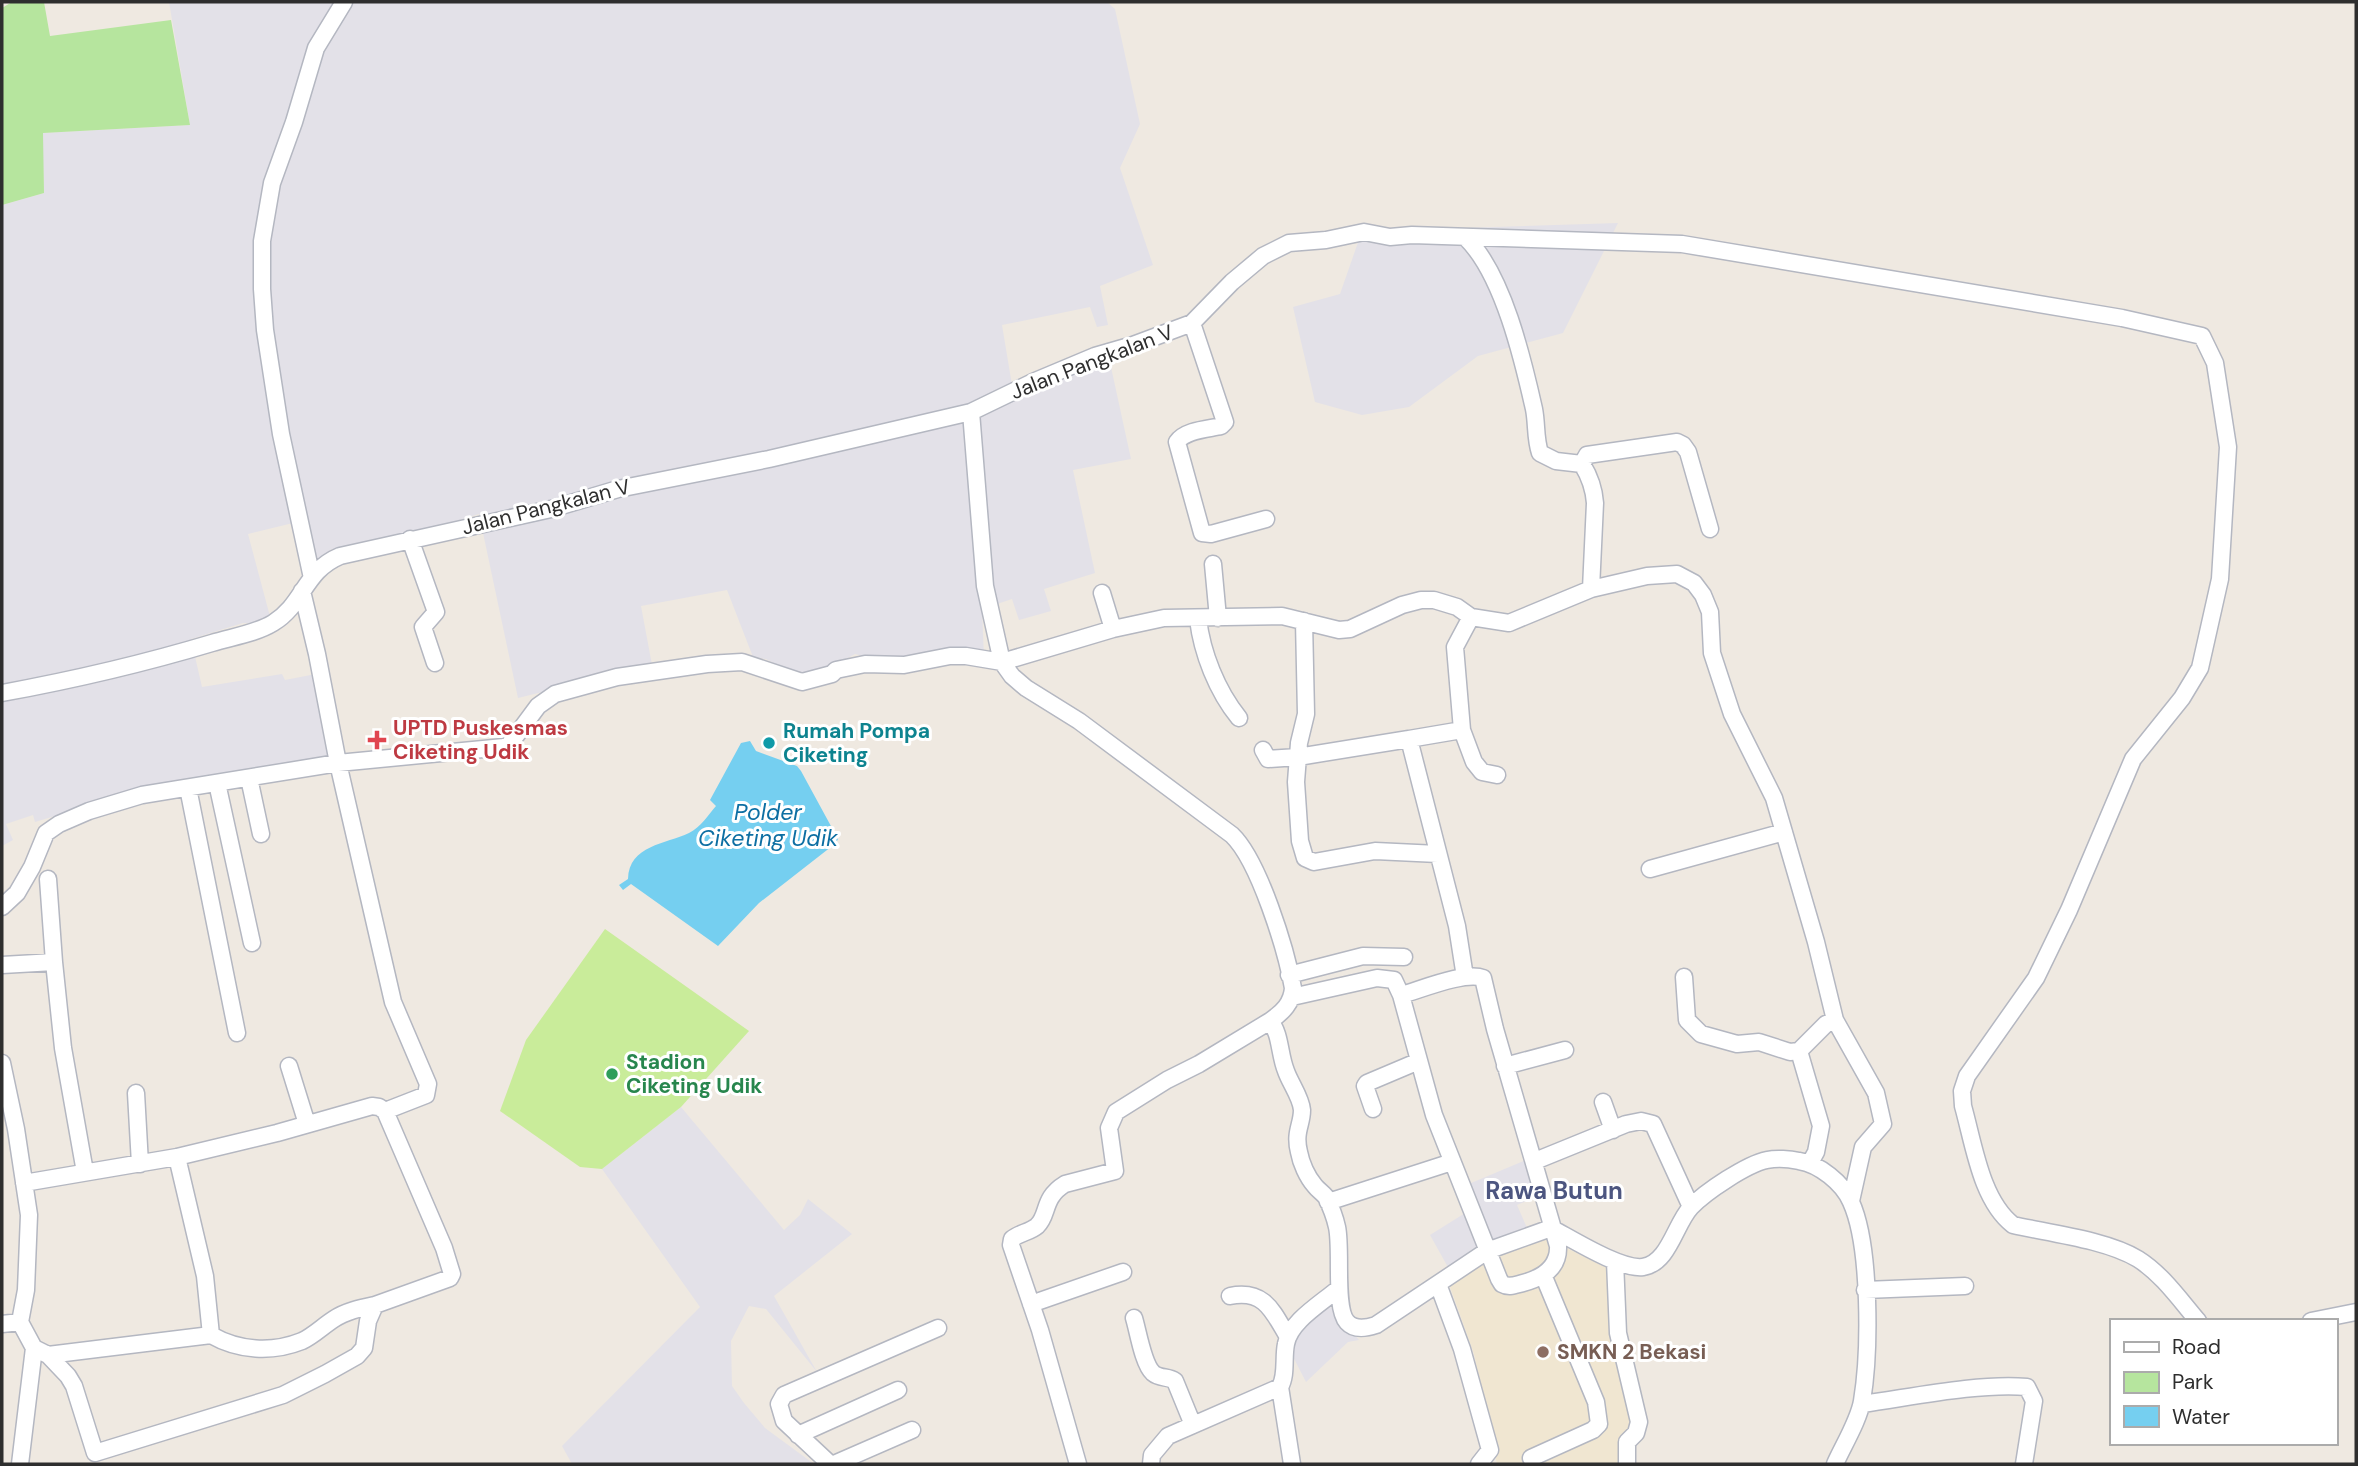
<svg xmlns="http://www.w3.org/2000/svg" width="2358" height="1466" font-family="'DM Sans',sans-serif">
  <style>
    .industrial { fill: #e3e1e8 }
    .education { fill: #f0e6d1 }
    .green { fill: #b6e59e }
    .pitch { fill: #c9ec9a }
    .water { fill: #75cff0 }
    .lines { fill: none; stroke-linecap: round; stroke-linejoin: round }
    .minor-casing { stroke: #b4b7c1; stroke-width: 19 }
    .minor { stroke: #fff; stroke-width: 16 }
    .health-dot { fill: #e0444e; stroke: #fff; stroke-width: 2.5 }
    .culture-dot { fill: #0f9aa8; stroke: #fff; stroke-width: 2.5 }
    .leisure-dot { fill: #2e9e5b; stroke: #fff; stroke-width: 2.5 }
    .education-dot { fill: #8d6e63; stroke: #fff; stroke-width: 2.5 }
    .labels { text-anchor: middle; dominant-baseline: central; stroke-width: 6; stroke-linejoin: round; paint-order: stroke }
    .street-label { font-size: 21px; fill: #2e2e2e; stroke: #fff }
    .health-label { font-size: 21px; font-weight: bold; fill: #be3a42; stroke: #fff; text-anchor: start }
    .culture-label { font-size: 21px; font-weight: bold; fill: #0d838f; stroke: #fff; text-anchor: start }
    .leisure-label { font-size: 21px; font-weight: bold; fill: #27864d; stroke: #fff; text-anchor: start }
    .education-label { font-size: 21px; font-weight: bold; fill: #785e54; stroke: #fff; text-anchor: start }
    .water-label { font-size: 23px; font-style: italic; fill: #0d6fa3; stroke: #fff }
    .quarter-label { font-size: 24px; font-weight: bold; fill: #4d5680; stroke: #fff }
  </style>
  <rect width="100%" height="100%" fill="#efe9e1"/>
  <path class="industrial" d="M 169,2 L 1107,2 L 1115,9 L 1140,124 L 1120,168 L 1153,265 L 1100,286 L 1108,325 L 1097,327 L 1090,307 L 1002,325 L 1014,397 L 1109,358 L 1131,459 L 1073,470 L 1095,573 L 1044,589 L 1051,611 L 1019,620 L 1012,599 L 982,609 L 984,658 L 896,665 L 855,654 L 826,670 L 798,676 L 766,659 L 753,657 L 727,590 L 641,606 L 652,665 L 518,698 L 479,514 L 355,552 L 332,549 L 303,574 L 293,523 L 248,534 L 272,624 L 243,623 L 191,639 L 202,687 L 282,674 L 285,680 L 316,674 L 332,756 L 131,793 L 35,822 L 33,815 L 6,824 L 13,840 L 2,846 L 2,205 L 44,193 L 42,133 L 190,125 Z
    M 1618,223 L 1563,333 L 1478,356 L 1409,407 L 1362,415 L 1315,402 L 1293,307 L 1340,294 L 1362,231 Z
    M 681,1107 L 784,1230 L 800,1215 L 808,1199 L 852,1234 L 774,1296 L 817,1372 L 766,1309 L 749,1306 L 731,1341 L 732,1386 L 744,1403 L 765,1428 L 814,1464 L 572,1464 L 562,1446 L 700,1307 L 602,1169 Z
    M 1526,1160 L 1539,1196 L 1517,1205 L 1527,1228 L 1487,1246 L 1449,1269 L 1430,1235 L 1470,1210 L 1464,1186 Z
    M 1326,1302 L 1359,1340 L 1348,1342 L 1306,1382 L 1286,1343 Z"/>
  <path class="education" d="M 1546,1238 L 1609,1269 L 1613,1350 L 1633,1427 L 1622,1464 L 1497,1464 L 1474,1354 L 1449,1284 L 1498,1255 Z"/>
  <path class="green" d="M 12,2 L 44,2 L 50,36 L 171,20 L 190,125 L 43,133 L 44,193 L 2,205 L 2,8 Z"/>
  <path class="pitch" d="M 605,929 L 749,1031 L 681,1107 L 602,1169 L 580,1167 L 500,1111 L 526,1040 Z"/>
  <path class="water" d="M 750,741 L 756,751 L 797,766 L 801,771 L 838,839 L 836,843 L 759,903 L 718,946 L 631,884 L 623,890 L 619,885 L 628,879 C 629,845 666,844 689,833 C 701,827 708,815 716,806 L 710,800 L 741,743 Z"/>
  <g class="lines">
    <g class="minor-casing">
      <path id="minor" d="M 1466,238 C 1503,274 1523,360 1534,409 C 1537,424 1535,438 1540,453 L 1556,461 L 1582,464 C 1590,477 1594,488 1595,503 L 1591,589
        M 1192,323 L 1225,422 L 1221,426 C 1208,429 1185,430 1177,442 L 1202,533 L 1211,534 L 1266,519
        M 971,412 L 985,586 L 1002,662 L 1012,676 L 1026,688 L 1079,721 L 1232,835 C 1259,861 1286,949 1293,988 C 1292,1003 1283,1012 1270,1021 C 1281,1034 1279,1054 1286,1071 C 1290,1083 1301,1097 1302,1110 C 1302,1125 1294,1132 1299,1152 C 1301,1163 1307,1177 1315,1186 C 1318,1190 1323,1193 1326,1197 C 1330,1205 1335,1218 1337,1227 C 1342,1249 1334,1308 1347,1322 C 1355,1331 1367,1328 1376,1325 L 1487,1251 L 1551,1228 C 1572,1239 1621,1270 1643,1267 C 1669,1263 1675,1224 1691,1207 C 1705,1192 1747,1164 1767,1160 C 1776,1158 1790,1159 1799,1161 C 1819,1164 1843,1183 1851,1202 C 1871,1246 1870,1353 1862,1401 C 1859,1420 1843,1446 1835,1464
        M 1582,464 L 1587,455 L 1677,442 L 1683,445 L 1688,452 L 1710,529
        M 410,539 L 436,612 L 423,627 L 435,663
        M 1213,564 L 1218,618
        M 312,578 L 281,434 L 265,330 L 262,289 L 262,241 L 272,183 L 294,122 L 316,48 L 344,2
        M 1102,593 L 1113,629
        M 1471,617 L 1455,647 L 1462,730 L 1474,762 L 1482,772 L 1497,775
        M 1198,619 C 1202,653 1217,691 1239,718
        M 1304,621 L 1306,714 L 1299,743 L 1296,782 L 1300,841 L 1305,858 L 1314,862 L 1375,851 L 1438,854
        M 2,693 C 73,680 142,664 212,643 C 231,637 255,634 273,623 C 304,604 304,571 340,556 L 551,509 L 618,489 L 769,459 L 971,412 L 1033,382 L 1095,356 L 1133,345 L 1192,323 L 1232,282 L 1263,256 L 1289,243 L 1326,240 L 1364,232 L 1390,237 L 1412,235 L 1682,244 L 2122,318 L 2202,336 L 2215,363 L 2228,447 L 2220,579 L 2200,668 L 2182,698 L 2133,759 L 2069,910 L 2036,978 L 1967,1076 L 1962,1091 L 1963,1106 C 1974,1145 1981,1200 2013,1225 C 2049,1233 2107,1240 2138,1259 C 2162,1274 2180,1300 2198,1321
        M 1409,739 L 1462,730
        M 1263,750 L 1268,759 L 1298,757 L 1409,739 L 1457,926 L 1465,977
        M 249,778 L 261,834
        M 217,783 L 252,943
        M 188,788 L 237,1033
        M 1650,869 L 1784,832
        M 48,879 L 54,962
        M 2,907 L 17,893 L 32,867 L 46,833 L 59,824 L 89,811 L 142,795 L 338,763 L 504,747 L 509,745 L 538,706 L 555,694 L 617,677 L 707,664 L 742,662 L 802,682 L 832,674 L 836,670 L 865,664 L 904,665 L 950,656 L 966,656 L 1002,662 L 1113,629 L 1164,618 L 1282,616 L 1339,630 L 1350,629 L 1402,605 L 1421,600 L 1434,600 L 1457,607 L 1471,617 L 1509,623 L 1591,589 L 1647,576 L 1677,574 L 1694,583 L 1703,595 L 1710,612 L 1712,653 L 1732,714 L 1774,798 L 1816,942 L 1835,1020 L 1876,1093 L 1883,1124 L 1863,1147 L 1851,1201
        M 2,965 L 54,962 L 63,1048 L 85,1172
        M 1289,975 L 1363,956 L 1404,957
        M 1684,977 L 1687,1020 L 1701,1034 L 1737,1044 L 1759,1042 L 1790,1052 L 1799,1051
        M 1292,997 L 1377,978 L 1394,980 L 1401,995 C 1420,990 1465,971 1483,978 L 1495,1029 L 1558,1246 C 1559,1268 1542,1278 1523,1283 C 1515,1285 1509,1288 1502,1284 L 1499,1279 L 1434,1115 L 1401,995
        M 2,1063 L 16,1129 L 29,1215 L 26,1290 L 20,1322
        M 289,1066 L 307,1124
        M 1505,1066 L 1565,1050
        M 136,1093 L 140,1164
        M 1603,1102 L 1613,1130
        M 1373,1109 L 1365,1086 L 1367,1083 L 1419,1061
        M 177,1157 L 205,1276 L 211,1335
        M 1535,1161 L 1626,1124 L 1641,1121 L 1653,1124 L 1691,1207
        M 1810,1163 L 1816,1152 L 1821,1126 L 1799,1051 L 1826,1024 L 1835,1020
        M 24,1183 L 177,1157 L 277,1133 L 372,1106 L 379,1107 L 385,1111 L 426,1095 L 428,1084 L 393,1002 L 338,763 L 317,654 L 302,591
        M 1328,1202 L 1452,1162
        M 1615,1261 L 1618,1333 L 1639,1422 L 1636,1433 L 1627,1442 L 1627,1464
        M 1438,1284 L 1462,1349 L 1490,1450 L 1479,1464
        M 1865,1290 L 1965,1286
        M 1230,1296 C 1265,1289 1273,1312 1288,1337
        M 1031,1304 L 1123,1272
        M 1134,1318 C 1138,1331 1143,1364 1153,1373 C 1160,1379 1168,1376 1175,1381 L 1193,1425
        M 2311,1321 L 2356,1312
        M 2,1324 L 20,1322 L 34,1348 L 48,1355 L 68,1376 L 74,1386 L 95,1453 L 283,1395 L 325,1374 L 357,1356 L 364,1348 L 368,1321 L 375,1305 L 450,1278 L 452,1274 L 444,1248 L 385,1111
        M 48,1355 L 211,1335 C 239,1351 272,1353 302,1341 C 313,1336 323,1326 334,1319 C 346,1311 361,1308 375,1305
        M 1280,1387 L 1292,1464
        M 1862,1404 C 1913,1397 1977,1383 2027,1387 L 2034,1401 L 2024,1464
        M 798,1435 L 898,1390
        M 1531,1458 L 1593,1430 L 1599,1424 L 1596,1402 L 1544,1277
        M 20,1464 L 34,1348
        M 830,1464 L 784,1421 L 779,1404 L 784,1395 L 938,1328
        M 834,1464 L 912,1430
        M 1078,1464 L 1040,1330 L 1011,1245 L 1012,1239 C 1019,1233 1030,1232 1037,1226 C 1049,1215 1042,1198 1065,1184 L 1115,1171 L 1109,1128 L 1116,1112 L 1167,1080 L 1199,1064 L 1270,1021
        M 1151,1464 L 1152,1455 L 1168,1436 L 1280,1387 C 1287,1375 1283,1358 1286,1344 C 1290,1321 1322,1303 1339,1288"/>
    </g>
    <use href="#minor" class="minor"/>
  </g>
  <path class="health-dot" d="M373.5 729.5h7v7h7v7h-7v7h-7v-7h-7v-7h7z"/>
  <circle class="culture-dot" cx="769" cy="743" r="7"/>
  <circle class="leisure-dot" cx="612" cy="1074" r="7"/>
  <circle class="education-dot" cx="1543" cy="1352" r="7"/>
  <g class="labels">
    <g class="street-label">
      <text transform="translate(1092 362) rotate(-21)">Jalan Pangkalan V</text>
      <text transform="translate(546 507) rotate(-14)">Jalan Pangkalan V</text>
    </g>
    <g class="health-label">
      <text x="393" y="728">UPTD Puskesmas<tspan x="393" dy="24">Ciketing Udik</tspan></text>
    </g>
    <g class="culture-label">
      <text x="783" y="731">Rumah Pompa<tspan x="783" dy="24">Ciketing</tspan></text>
    </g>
    <g class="leisure-label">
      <text x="626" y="1062">Stadion<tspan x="626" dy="24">Ciketing Udik</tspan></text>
    </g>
    <g class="education-label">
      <text x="1557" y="1352">SMKN 2 Bekasi</text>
    </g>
    <g class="water-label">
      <text x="768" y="812">Polder<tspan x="768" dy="26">Ciketing Udik</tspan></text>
    </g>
    <g class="quarter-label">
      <text x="1554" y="1190">Rawa Butun</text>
    </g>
  </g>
  <rect width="2358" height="1466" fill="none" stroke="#2e2e2e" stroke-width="7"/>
  <rect x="2110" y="1319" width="228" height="126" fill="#ffffff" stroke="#ababab" stroke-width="2"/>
  <rect x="2124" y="1342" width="35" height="10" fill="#ffffff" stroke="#ababab" stroke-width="2"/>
  <text x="2172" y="1354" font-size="21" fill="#2e2e2e">Road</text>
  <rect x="2124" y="1372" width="35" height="21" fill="#b6e59e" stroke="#ababab" stroke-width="2"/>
  <text x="2172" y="1389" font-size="21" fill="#2e2e2e">Park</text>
  <rect x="2124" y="1406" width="35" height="21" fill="#75cff0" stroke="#ababab" stroke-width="2"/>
  <text x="2172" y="1424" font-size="21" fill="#2e2e2e">Water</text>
</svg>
